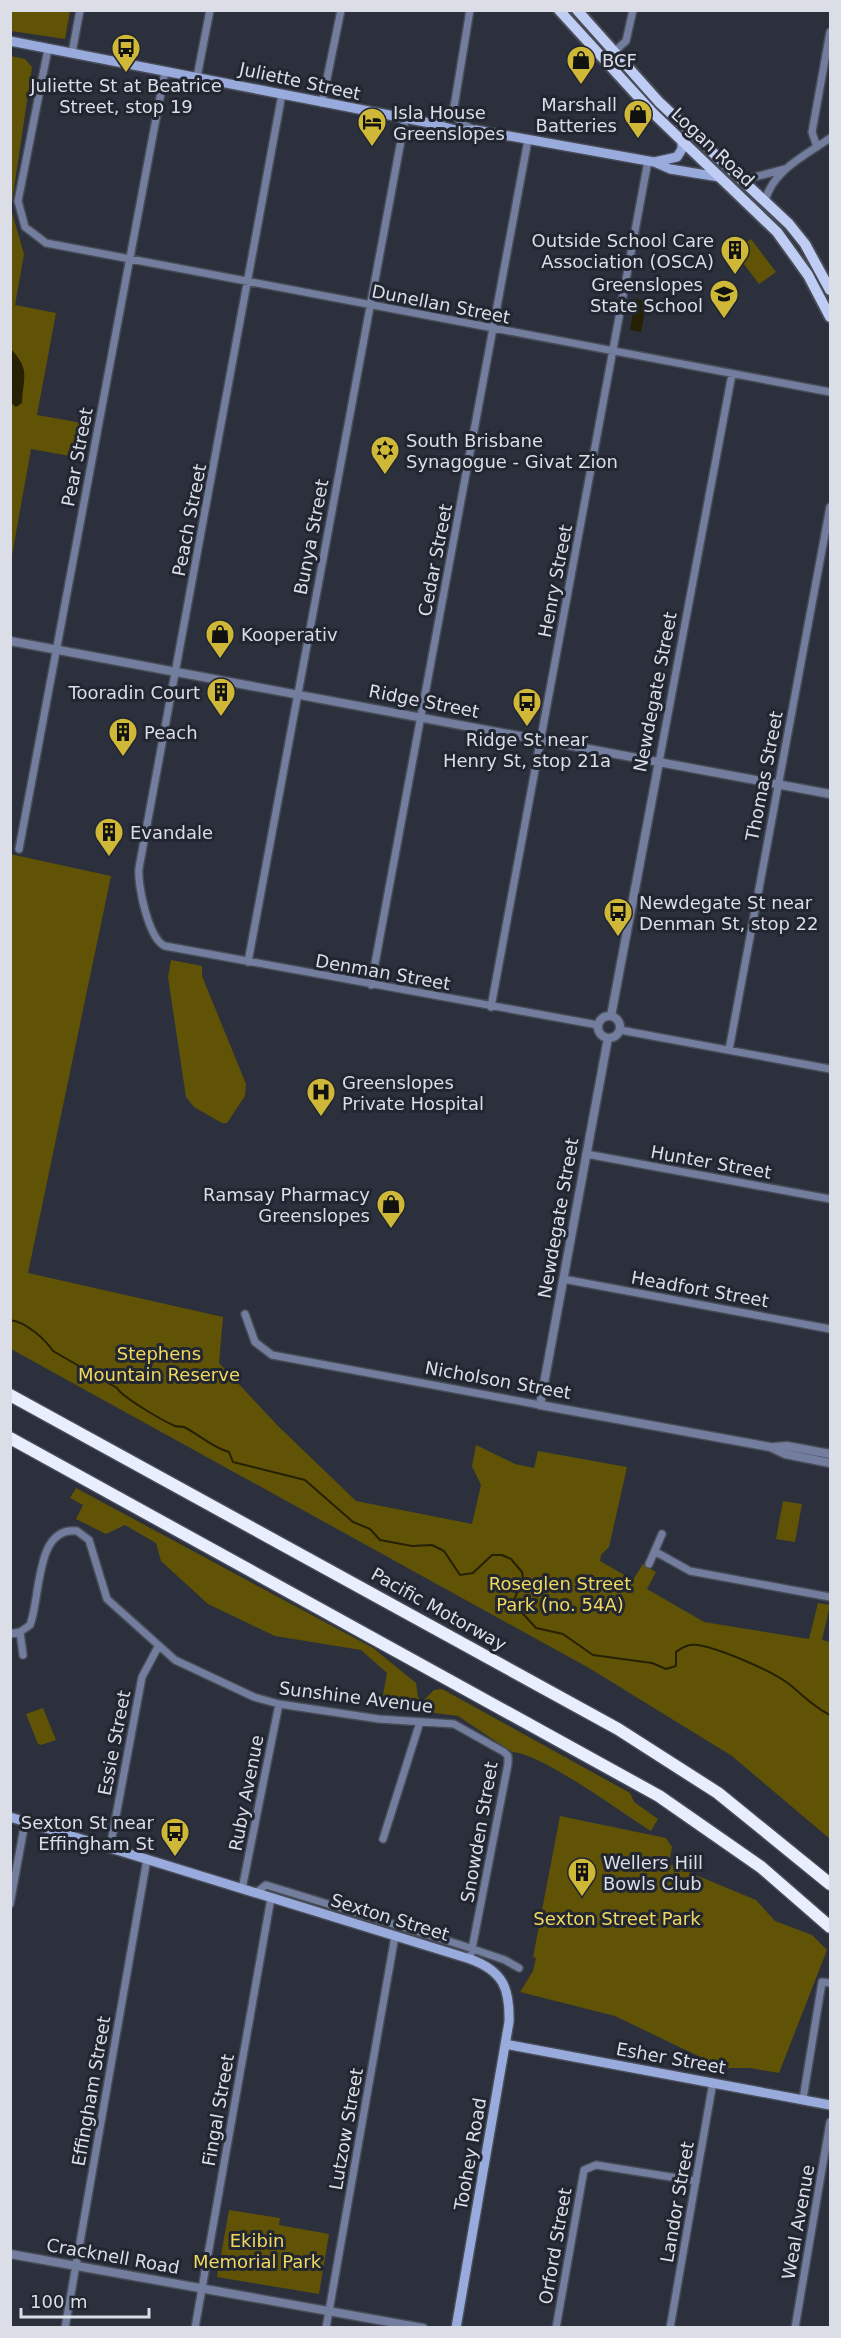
<svg xmlns="http://www.w3.org/2000/svg" width="841" height="2338" font-family="'DejaVu Sans',sans-serif">
  <style>
    .green { fill: #605305 }
    .water { fill: #272104 }
    .lines { fill: none; stroke-linecap: round; stroke-linejoin: round }
    .stream { stroke: #272104; stroke-width: 2 }
    .minor-casing { stroke: #474c57; stroke-width: 10 }
    .tertiary-casing { stroke: #474c57; stroke-width: 11 }
    .secondary-casing { stroke: #474c57; stroke-width: 12 }
    .primary-casing { stroke: #474c57; stroke-width: 14 }
    .motorway-casing { stroke: #474c57; stroke-width: 15 }
    .minor { stroke: #737e9e; stroke-width: 7 }
    .tertiary { stroke: #737e9e; stroke-width: 8 }
    .secondary { stroke: #9ad; stroke-width: 9 }
    .primary { stroke: #bfcdf5; stroke-width: 10 }
    .motorway { stroke: #e8eefe; stroke-width: 12 }
    .labels { text-anchor: middle; dominant-baseline: central; stroke-width: 6; stroke-linejoin: round; paint-order: stroke }
    .poi-label { font-size: 18px; fill: #dbdee6; stroke: #222631; text-anchor: start }
    .street-label { font-size: 18px; fill: #dbdee6; stroke: #222631 }
    .park-label { font-size: 18px; fill: #f1d95f; stroke: #222631 }
  </style>
  <rect width="100%" height="100%" fill="#2b303c"/>
  <path class="green" d="M 10,11 L 70,11 L 65,39 L 11,31 Z
    M 11,56 L 25,59 L 32,67 L 11,209 L 24,254 L 15,305 L 56,313 L 37,415 L 88,424 L 81,458 L 31,449 L 11,561 Z
    M 751,239 L 776,272 L 759,284 L 734,251 Z
    M 10,854 L 111,876 L 28,1273 L 223,1317 L 219,1363 L 278,1426 L 356,1501 L 472,1524 L 481,1485 L 472,1466 L 476,1445 L 515,1464 L 534,1468 L 538,1451 L 627,1467 L 609,1547 L 601,1555 L 600,1561 L 633,1580 L 643,1564 L 656,1572 L 647,1589 L 704,1622 L 809,1639 L 818,1603 L 830,1605 L 822,1640 L 830,1642 L 830,1839 L 732,1756 L 589,1668 L 11,1349 Z
    M 171,960 L 202,966 L 202,976 L 246,1084 L 245,1096 L 227,1123 L 222,1123 L 194,1107 L 186,1097 L 168,977 Z
    M 76,1488 L 373,1648 L 416,1683 L 418,1697 L 423,1701 L 434,1690 L 442,1689 L 630,1793 L 634,1802 L 658,1819 L 651,1831 C 622,1813 541,1753 512,1752 L 458,1716 L 381,1706 L 387,1673 L 361,1650 L 275,1636 L 208,1604 L 161,1561 L 156,1543 L 125,1525 L 106,1534 L 76,1519 L 83,1505 L 70,1498 Z
    M 783,1501 L 802,1504 L 795,1542 L 776,1539 Z
    M 43,1708 L 56,1740 L 41,1745 L 38,1744 L 26,1714 Z
    M 560,1816 L 666,1838 L 672,1847 L 669,1864 L 756,1900 L 775,1921 L 812,1935 L 827,1950 L 779,2073 L 750,2068 L 723,2068 L 615,2016 L 520,1992 L 533,1971 L 536,1958 L 533,1957 Z
    M 229,2210 L 280,2218 L 279,2225 L 329,2234 L 319,2294 L 217,2277 Z"/>
  <path class="water" d="M 635,299 L 647,301 L 641,332 L 630,330 Z
    M 10,348 C 31,370 23,376 22,403 L 16,407 L 11,403 Z"/>
  <g class="lines">
    <path class="stream" d="M 10,1320 C 26,1322 45,1339 53,1351 L 117,1388 C 122,1397 163,1421 175,1426 C 177,1427 181,1426 184,1427 C 200,1435 211,1447 229,1452 L 233,1462 L 305,1480 L 353,1522 L 370,1529 L 380,1540 L 412,1546 L 432,1545 L 444,1551 L 460,1575 L 473,1573 L 492,1555 L 502,1555 L 511,1559 L 522,1572 L 523,1579 L 514,1600 L 515,1605 L 536,1628 L 563,1634 L 593,1655 L 652,1663 L 666,1669 L 676,1666 L 676,1652 C 683,1647 688,1644 698,1645 C 721,1649 770,1670 789,1684 C 804,1696 812,1706 830,1715"/>
    <g class="minor-casing">
      <path id="minor" d="M 48,49 L 18,201 L 25,227 L 46,243 L 830,392
        M 72,53 L 80,10
        M 604,61 L 626,41 L 633,10
        M 197,77 L 210,10
        M 282,94 L 139,868 C 137,885 149,940 165,946 L 598,1025
        M 322,103 L 341,10
        M 452,111 L 462,124 L 475,130
        M 428,122 L 445,118 L 454,107 L 470,10
        M 817,147 L 812,132 L 830,32
        M 743,180 L 785,169
        M 765,201 C 773,170 806,155 830,138
        M 659,762 L 732,374
        M 19,849 L 165,71
        M 248,962 L 405,119
        M 371,985 L 528,140
        M 491,1007 L 648,161
        M 620,1030 L 830,1069
        M 729,1050 L 830,507
        M 586,1154 L 830,1199
        M 563,1279 L 830,1329
        M 245,1314 L 255,1342 L 272,1355 L 540,1405
        M 656,1552 L 690,1571 L 830,1597
        M 649,1564 L 662,1534
        M 20,1632 L 23,1655
        M 10,1634 L 20,1632 L 30,1625 C 41,1597 35,1526 77,1531 L 89,1540 L 107,1599 L 175,1660 L 254,1697 L 279,1704 L 379,1719 L 454,1724 L 504,1752 L 508,1756 L 508,1764 L 470,1959
        M 383,1839 L 420,1722
        M 110,1848 L 142,1677 L 158,1647
        M 242,1889 L 279,1704
        M 256,1893 L 266,1885 L 458,1944 L 505,1960 L 519,1968
        M 10,1904 L 25,1822
        M 803,2099 L 822,1982 L 830,1983
        M 65,2328 L 147,1859
        M 195,2328 L 271,1898
        M 326,2328 L 395,1936
        M 556,2328 L 584,2170 L 596,2165 L 696,2181
        M 670,2328 L 713,2082
        M 795,2328 L 830,2122"/>
    </g>
    <g class="tertiary-casing">
      <path id="tertiary" d="M 10,641 L 830,794
        M 611,1016 L 659,762
        M598 1027a11 11 0 1 1 22 0a11 11 0 1 1-22 0Z
        M 608,1038 L 540,1405 L 770,1447 L 785,1454 L 830,1463
        M 774,1447 L 787,1446 L 830,1454
        M 10,2254 L 423,2328"/>
    </g>
    <g class="secondary-casing">
      <path id="secondary" d="M 10,41 L 425,122 L 460,131 L 476,130 L 654,162 L 670,169 L 719,177
        M 654,162 L 677,157 L 682,149 L 682,141
        M 10,1817 L 470,1959 C 503,1971 510,1988 509,2022 L 456,2328
        M 505,2044 L 830,2105"/>
    </g>
    <g class="primary-casing">
      <path id="primary" d="M 559,10 L 653,113 L 777,232 L 808,275 L 830,317
        M 577,10 L 659,102 L 789,224 L 805,244 L 830,290"/>
    </g>
    <g class="motorway-casing">
      <path id="motorway" d="M 10,1395 L 618,1729 L 718,1793 L 830,1884
        M 10,1438 L 659,1796 L 761,1867 L 830,1927"/>
    </g>
    <use href="#minor" class="minor"/>
    <use href="#tertiary" class="tertiary"/>
    <use href="#secondary" class="secondary"/>
    <use href="#primary" class="primary"/>
    <use href="#motorway" class="motorway"/>
  </g>
  <defs>
    <g id="bus-pin" transform="scale(1.5)"><path d="M0 17L-7.5 6A9.5 9.5 0 1 1 7.5 6Z" fill="#cfb837" stroke="#222631"/><path d="M-5-6H5V4H4V6H2V4H-2V6H-4V4H-5ZM-3.5-4V0h7V-4ZM-3.5 1.2v1.5H-2V1.2ZM2 1.2v1.5H3.5V1.2Z" fill="#111"/></g>
    <g id="shop-pin" transform="scale(1.5)"><path d="M0 17L-7.5 6A9.5 9.5 0 1 1 7.5 6Z" fill="#cfb837" stroke="#222631"/><path d="M-5-2.5h2.3a2.7 3.5 0 0 1 5.4 0H5L5.5 6h-11ZM-1.5-2.5h3a1.5 2.3 0 0 0-3 0Z" fill="#111"/></g>
    <g id="hotel-pin" transform="scale(1.5)"><path d="M0 17L-7.5 6A9.5 9.5 0 1 1 7.5 6Z" fill="#cfb837" stroke="#222631"/><path d="M-6-4.5h1.5V1H6V5H4.5V3h-9V5H-6ZM-4 0a1.8 1.8 0 1 1 3.6 0ZM.5 0V-2.5h3Q6-2.5 6 0Z" fill="#111"/></g>
    <g id="building-pin" transform="scale(1.5)"><path d="M0 17L-7.5 6A9.5 9.5 0 1 1 7.5 6Z" fill="#cfb837" stroke="#222631"/><path d="M-4-6H4V6H1V3H-1V6H-4ZM-2.5-4.3h1.7v1.8h-1.7ZM.8-4.3h1.7v1.8H.8ZM-2.5-1h1.7V.8h-1.7ZM.8-1h1.7V.8H.8Z" fill="#111"/></g>
    <g id="school-pin" transform="scale(1.5)"><path d="M0 17L-7.5 6A9.5 9.5 0 1 1 7.5 6Z" fill="#cfb837" stroke="#222631"/><path d="M0-5L7-2L0 1L-7-2ZM-4 1L0 2.5L4 1V4Q0 6-4 4Z" fill="#111"/></g>
    <g id="synagogue-pin" transform="scale(1.5)"><path d="M0 17L-7.5 6A9.5 9.5 0 1 1 7.5 6Z" fill="#cfb837" stroke="#222631"/><path d="M0-6.5L5.6 3.2H-5.6ZM0 6.5L5.6-3.2H-5.6Z" fill="#111"/></g>
    <g id="hospital-pin" transform="scale(1.5)"><path d="M0 17L-7.5 6A9.5 9.5 0 1 1 7.5 6Z" fill="#cfb837" stroke="#222631"/><path d="M-5-5h3v3.5h4V-5h3V5h-3V1.5h-4V5h-3Z" fill="#111"/></g>
  </defs>
  <g fill-rule="evenodd">
    <use href="#bus-pin" x="126" y="48"/>
    <use href="#shop-pin" x="581" y="60"/>
    <use href="#shop-pin" x="638" y="114"/>
    <use href="#hotel-pin" x="372" y="122"/>
    <use href="#building-pin" x="735" y="250"/>
    <use href="#school-pin" x="724" y="294"/>
    <use href="#synagogue-pin" x="385" y="450"/>
    <use href="#shop-pin" x="220" y="634"/>
    <use href="#building-pin" x="221" y="692"/>
    <use href="#bus-pin" x="527" y="702"/>
    <use href="#building-pin" x="123" y="732"/>
    <use href="#building-pin" x="109" y="832"/>
    <use href="#bus-pin" x="618" y="912"/>
    <use href="#hospital-pin" x="321" y="1092"/>
    <use href="#shop-pin" x="391" y="1204"/>
    <use href="#bus-pin" x="175" y="1832"/>
    <use href="#building-pin" x="582" y="1872"/>
  </g>
  <g class="labels">
    <g class="poi-label">
      <text x="602" y="60">BCF</text>
      <text x="126" y="85" text-anchor="middle">Juliette St at Beatrice<tspan x="126" dy="21">Street, stop 19</tspan></text>
      <text x="617" y="104" text-anchor="end">Marshall<tspan x="617" dy="21">Batteries</tspan></text>
      <text x="393" y="112">Isla House<tspan x="393" dy="21">Greenslopes</tspan></text>
      <text x="714" y="240" text-anchor="end">Outside School Care<tspan x="714" dy="21">Association (OSCA)</tspan></text>
      <text x="703" y="284" text-anchor="end">Greenslopes<tspan x="703" dy="21">State School</tspan></text>
      <text x="406" y="440">South Brisbane<tspan x="406" dy="21">Synagogue - Givat Zion</tspan></text>
      <text x="241" y="634">Kooperativ</text>
      <text x="200" y="692" text-anchor="end">Tooradin Court</text>
      <text x="144" y="732">Peach</text>
      <text x="527" y="739" text-anchor="middle">Ridge St near<tspan x="527" dy="21">Henry St, stop 21a</tspan></text>
      <text x="130" y="832">Evandale</text>
      <text x="639" y="902">Newdegate St near<tspan x="639" dy="21">Denman St, stop 22</tspan></text>
      <text x="342" y="1082">Greenslopes<tspan x="342" dy="21">Private Hospital</tspan></text>
      <text x="370" y="1194" text-anchor="end">Ramsay Pharmacy<tspan x="370" dy="21">Greenslopes</tspan></text>
      <text x="154" y="1822" text-anchor="end">Sexton St near<tspan x="154" dy="21">Effingham St</tspan></text>
      <text x="603" y="1862">Wellers Hill<tspan x="603" dy="21">Bowls Club</tspan></text>
    </g>
    <g class="street-label">
      <text transform="translate(300 81) rotate(12)">Juliette Street</text>
      <text transform="translate(713 147) rotate(43)">Logan Road</text>
      <text transform="translate(441 304) rotate(11)">Dunellan Street</text>
      <text transform="translate(77 457) rotate(-79)">Pear Street</text>
      <text transform="translate(189 520) rotate(-79)">Peach Street</text>
      <text transform="translate(311 537) rotate(-79)">Bunya Street</text>
      <text transform="translate(435 560) rotate(-79)">Cedar Street</text>
      <text transform="translate(555 581) rotate(-79)">Henry Street</text>
      <text transform="translate(655 692) rotate(-79)">Newdegate Street</text>
      <text transform="translate(424 701) rotate(11)">Ridge Street</text>
      <text transform="translate(764 776) rotate(-79)">Thomas Street</text>
      <text transform="translate(383 972) rotate(10)">Denman Street</text>
      <text transform="translate(711 1162) rotate(10)">Hunter Street</text>
      <text transform="translate(558 1218) rotate(-80)">Newdegate Street</text>
      <text transform="translate(700 1289) rotate(10)">Headfort Street</text>
      <text transform="translate(498 1380) rotate(10)">Nicholson Street</text>
      <text transform="translate(439 1609) rotate(29)">Pacific Motorway</text>
      <text transform="translate(356 1697) rotate(7)">Sunshine Avenue</text>
      <text transform="translate(114 1743) rotate(-79)">Essie Street</text>
      <text transform="translate(246 1793) rotate(-79)">Ruby Avenue</text>
      <text transform="translate(479 1832) rotate(-80)">Snowden Street</text>
      <text transform="translate(390 1917) rotate(17)">Sexton Street</text>
      <text transform="translate(671 2058) rotate(10)">Esher Street</text>
      <text transform="translate(91 2091) rotate(-80)">Effingham Street</text>
      <text transform="translate(218 2110) rotate(-80)">Fingal Street</text>
      <text transform="translate(346 2129) rotate(-80)">Lutzow Street</text>
      <text transform="translate(470 2154) rotate(-80)">Toohey Road</text>
      <text transform="translate(677 2202) rotate(-80)">Landor Street</text>
      <text transform="translate(798 2222) rotate(-80)">Weal Avenue</text>
      <text transform="translate(555 2246) rotate(-80)">Orford Street</text>
      <text transform="translate(113 2256) rotate(10)">Cracknell Road</text>
    </g>
    <g class="park-label">
      <text x="159" y="1353">Stephens<tspan x="159" dy="21">Mountain Reserve</tspan></text>
      <text x="560" y="1583">Roseglen Street<tspan x="560" dy="21">Park (no. 54A)</tspan></text>
      <text x="617" y="1918">Sexton Street Park</text>
      <text x="257" y="2240">Ekibin<tspan x="257" dy="21">Memorial Park</tspan></text>
    </g>
  </g>
  <rect width="841" height="2338" fill="none" stroke="#dbdee6" stroke-width="24"/>
  <path d="M21 2308v9h128v-9" fill="none" stroke="#dbdee6" stroke-width="3"/>
  <text x="30" y="2308" font-size="18" fill="#dbdee6" stroke="#222631" stroke-width="4.5" paint-order="stroke">100 m</text>
</svg>
